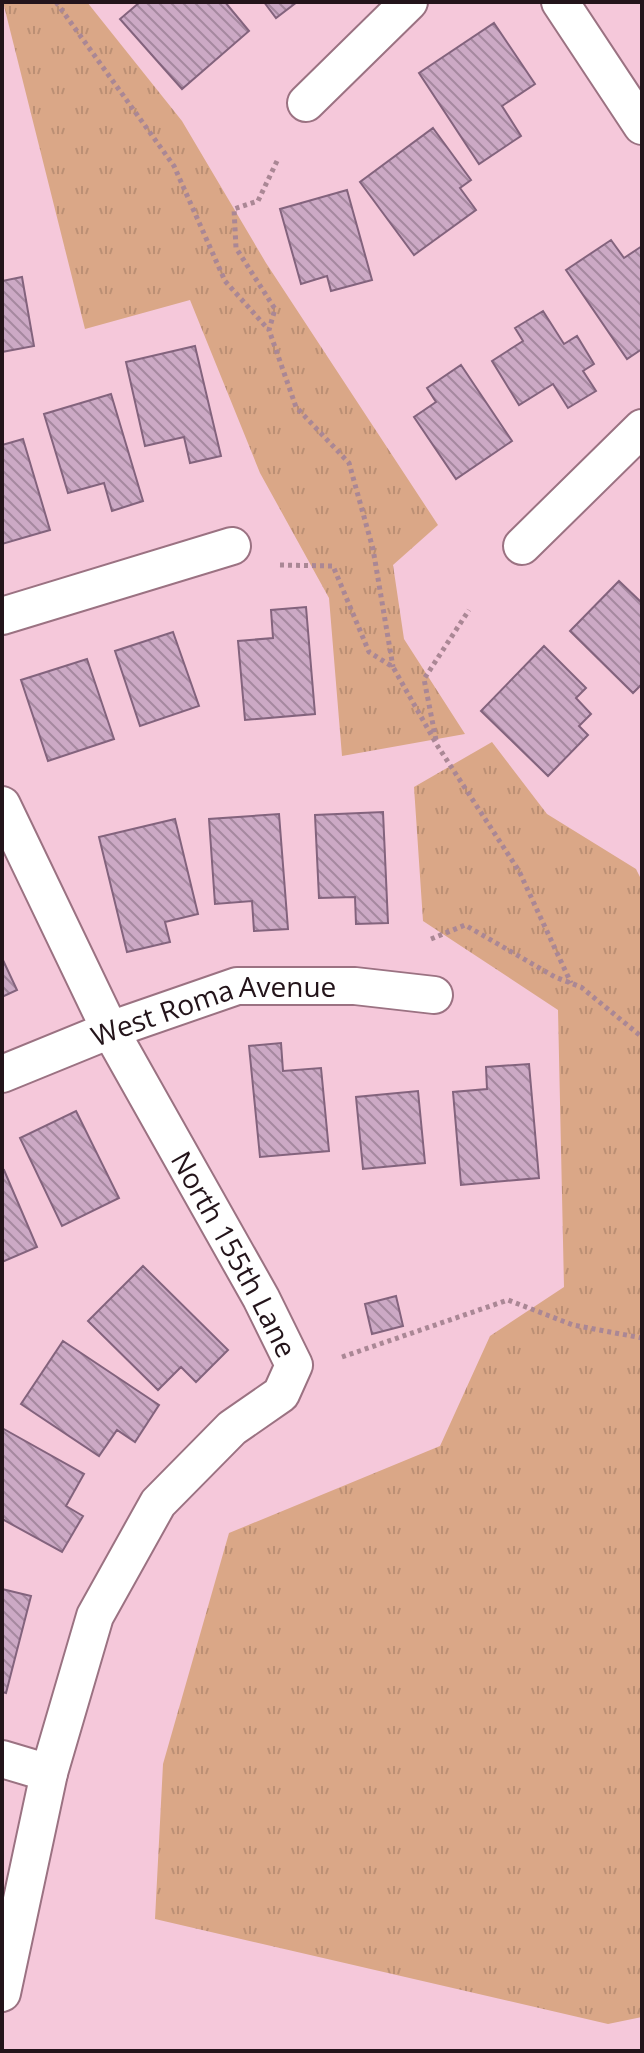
<svg xmlns="http://www.w3.org/2000/svg" width="644" height="2053" font-family="'Open Sans',sans-serif">
  <style>
    .park { fill: url(#park-tufts) }
    .building { fill: url(#building-back-hatch); stroke: #83637d; stroke-width: 2 }
    .lines { fill: none; stroke-linecap: round; stroke-linejoin: round }
    .minor-casing { stroke: #9b7282; stroke-width: 40 }
    .path { stroke: #aa8795; stroke-width: 5; stroke-dasharray: 4 4; stroke-linecap: butt }
    .minor { stroke: #fff; stroke-width: 36 }
    .labels { text-anchor: middle; dominant-baseline: central; stroke-width: 8; stroke-linejoin: round; paint-order: stroke }
    .street-label { font-size: 28px; fill: #23141a; stroke: #fdd8e6 }
  </style>
  <defs>
    <pattern id="park-tufts" width="24" height="20" patternUnits="userSpaceOnUse" patternTransform="scale(2)"><rect width="24" height="20" fill="#daa787"/><path d="M3 7l-1-3M5 7V3M7 7l1-3M15 17l-1-3M17 17v-4M19 17l1-3" fill="none" stroke="#bb8f74"/></pattern>
    <pattern id="building-back-hatch" width="6" height="6" patternUnits="userSpaceOnUse" patternTransform="scale(2)"><rect width="6" height="6" fill="#cca9c5"/><path d="M-1 5l2 2M0 0l6 6M5-1l2 2" fill="none" stroke="#a5889f"/></pattern>
  </defs>
  <rect width="100%" height="100%" fill="#f5c8da"/>
  <path class="park" d="M 3,2 L 87,2 L 182,121 L 266,263 L 438,525 L 393,565 L 404,639 L 465,734 L 342,756 L 329,598 L 260,473 L 190,300 L 85,329 Z
    M 492,742 L 547,814 L 636,869 L 642,881 L 642,2017 L 608,2024 L 155,1919 L 163,1764 L 229,1533 L 440,1446 L 490,1336 L 564,1287 L 558,1010 L 423,921 L 414,787 Z"/>
  <path class="building" d="M 140,2 L 225,2 L 249,31 L 182,89 L 120,19 Z
    M 264,2 L 297,2 L 276,18 Z
    M 494,23 L 535,84 L 502,106 L 521,136 L 479,164 L 419,73 Z
    M 433,128 L 471,180 L 460,188 L 476,210 L 414,255 L 360,182 Z
    M 347,190 L 372,280 L 331,291 L 327,276 L 301,284 L 280,209 Z
    M 611,240 L 624,258 L 642,246 L 642,349 L 627,359 L 566,270 Z
    M 22,277 L 34,346 L 2,352 L 2,281 Z
    M 543,311 L 564,344 L 577,336 L 594,364 L 583,371 L 596,391 L 568,408 L 553,384 L 519,405 L 492,361 L 523,341 L 515,328 Z
    M 195,346 L 221,456 L 190,463 L 184,437 L 145,446 L 126,362 Z
    M 461,365 L 512,441 L 456,479 L 414,417 L 436,402 L 427,388 Z
    M 111,394 L 143,501 L 112,511 L 104,483 L 68,493 L 44,414 Z
    M 23,439 L 50,530 L 2,544 L 2,445 Z
    M 619,581 L 642,603 L 642,684 L 633,693 L 570,631 Z
    M 306,607 L 315,714 L 245,720 L 238,641 L 273,638 L 271,610 Z
    M 173,632 L 199,706 L 140,726 L 115,651 Z
    M 544,646 L 586,688 L 576,698 L 591,714 L 579,726 L 588,735 L 548,776 L 481,711 Z
    M 87,659 L 114,739 L 48,761 L 21,680 Z
    M 383,812 L 388,923 L 356,924 L 355,897 L 319,898 L 315,815 Z
    M 279,814 L 288,929 L 254,931 L 252,901 L 215,904 L 209,819 Z
    M 175,819 L 198,914 L 165,922 L 170,942 L 127,952 L 99,837 Z
    M 2,958 L 17,990 L 2,997 Z
    M 281,1043 L 283,1071 L 321,1068 L 329,1151 L 260,1157 L 249,1046 Z
    M 529,1064 L 539,1178 L 461,1185 L 453,1092 L 487,1089 L 486,1067 Z
    M 418,1091 L 425,1163 L 363,1169 L 356,1097 Z
    M 76,1111 L 119,1198 L 62,1226 L 20,1138 Z
    M 4,1170 L 37,1247 L 2,1262 L 2,1171 Z
    M 143,1266 L 228,1350 L 196,1382 L 181,1367 L 158,1390 L 88,1321 Z
    M 396,1296 L 403,1326 L 372,1334 L 365,1304 Z
    M 63,1341 L 159,1405 L 135,1442 L 117,1430 L 99,1456 L 21,1404 Z
    M 2,1428 L 84,1474 L 66,1506 L 83,1516 L 62,1552 L 2,1519 Z
    M 2,1589 L 31,1596 L 6,1693 L 2,1692 Z"/>
  <g class="lines">
    <g class="minor-casing">
      <g id="minor">
        <path d="M 560,2 L 642,126"/>
        <path d="M 306,103 L 409,2"/>
        <path d="M 522,546 L 642,428"/>
        <path d="M 2,616 L 232,546"/>
        <path id="s1" d="M 2,805 L 110,1030 L 261,1298 L 294,1365 L 281,1394 L 232,1428 L 158,1503 L 95,1616 L 49,1773 L 2,1993"/>
        <path id="s2" d="M 2,1074 L 110,1030 L 237,986 L 355,986 L 434,995"/>
        <path d="M 2,1759 L 49,1773"/>
      </g>
    </g>
    <path class="path" d="M 56,2 L 174,166 L 225,281 L 268,329
      M 277,161 L 258,201 L 234,209 L 236,248 L 275,309 L 269,330 L 296,407 L 349,463 L 373,549 L 393,667
      M 280,565 L 333,566 L 369,652 L 393,667 L 437,745 L 519,871 L 571,983
      M 436,740 L 424,679 L 469,610
      M 431,939 L 465,925 L 555,977 L 581,987 L 642,1037
      M 342,1357 L 508,1300 L 573,1325 L 642,1338"/>
    <use href="#minor" class="minor"/>
  </g>
  <g class="labels">
    <g class="street-label">
      <text stroke="none"><textPath href="#s2" startOffset="224">West Roma Avenue</textPath></text>
      <text stroke="none"><textPath href="#s1" startOffset="506">North 155th Lane</textPath></text>
    </g>
  </g>
  <rect width="644" height="2053" fill="none" stroke="#23141a" stroke-width="8"/>
</svg>
